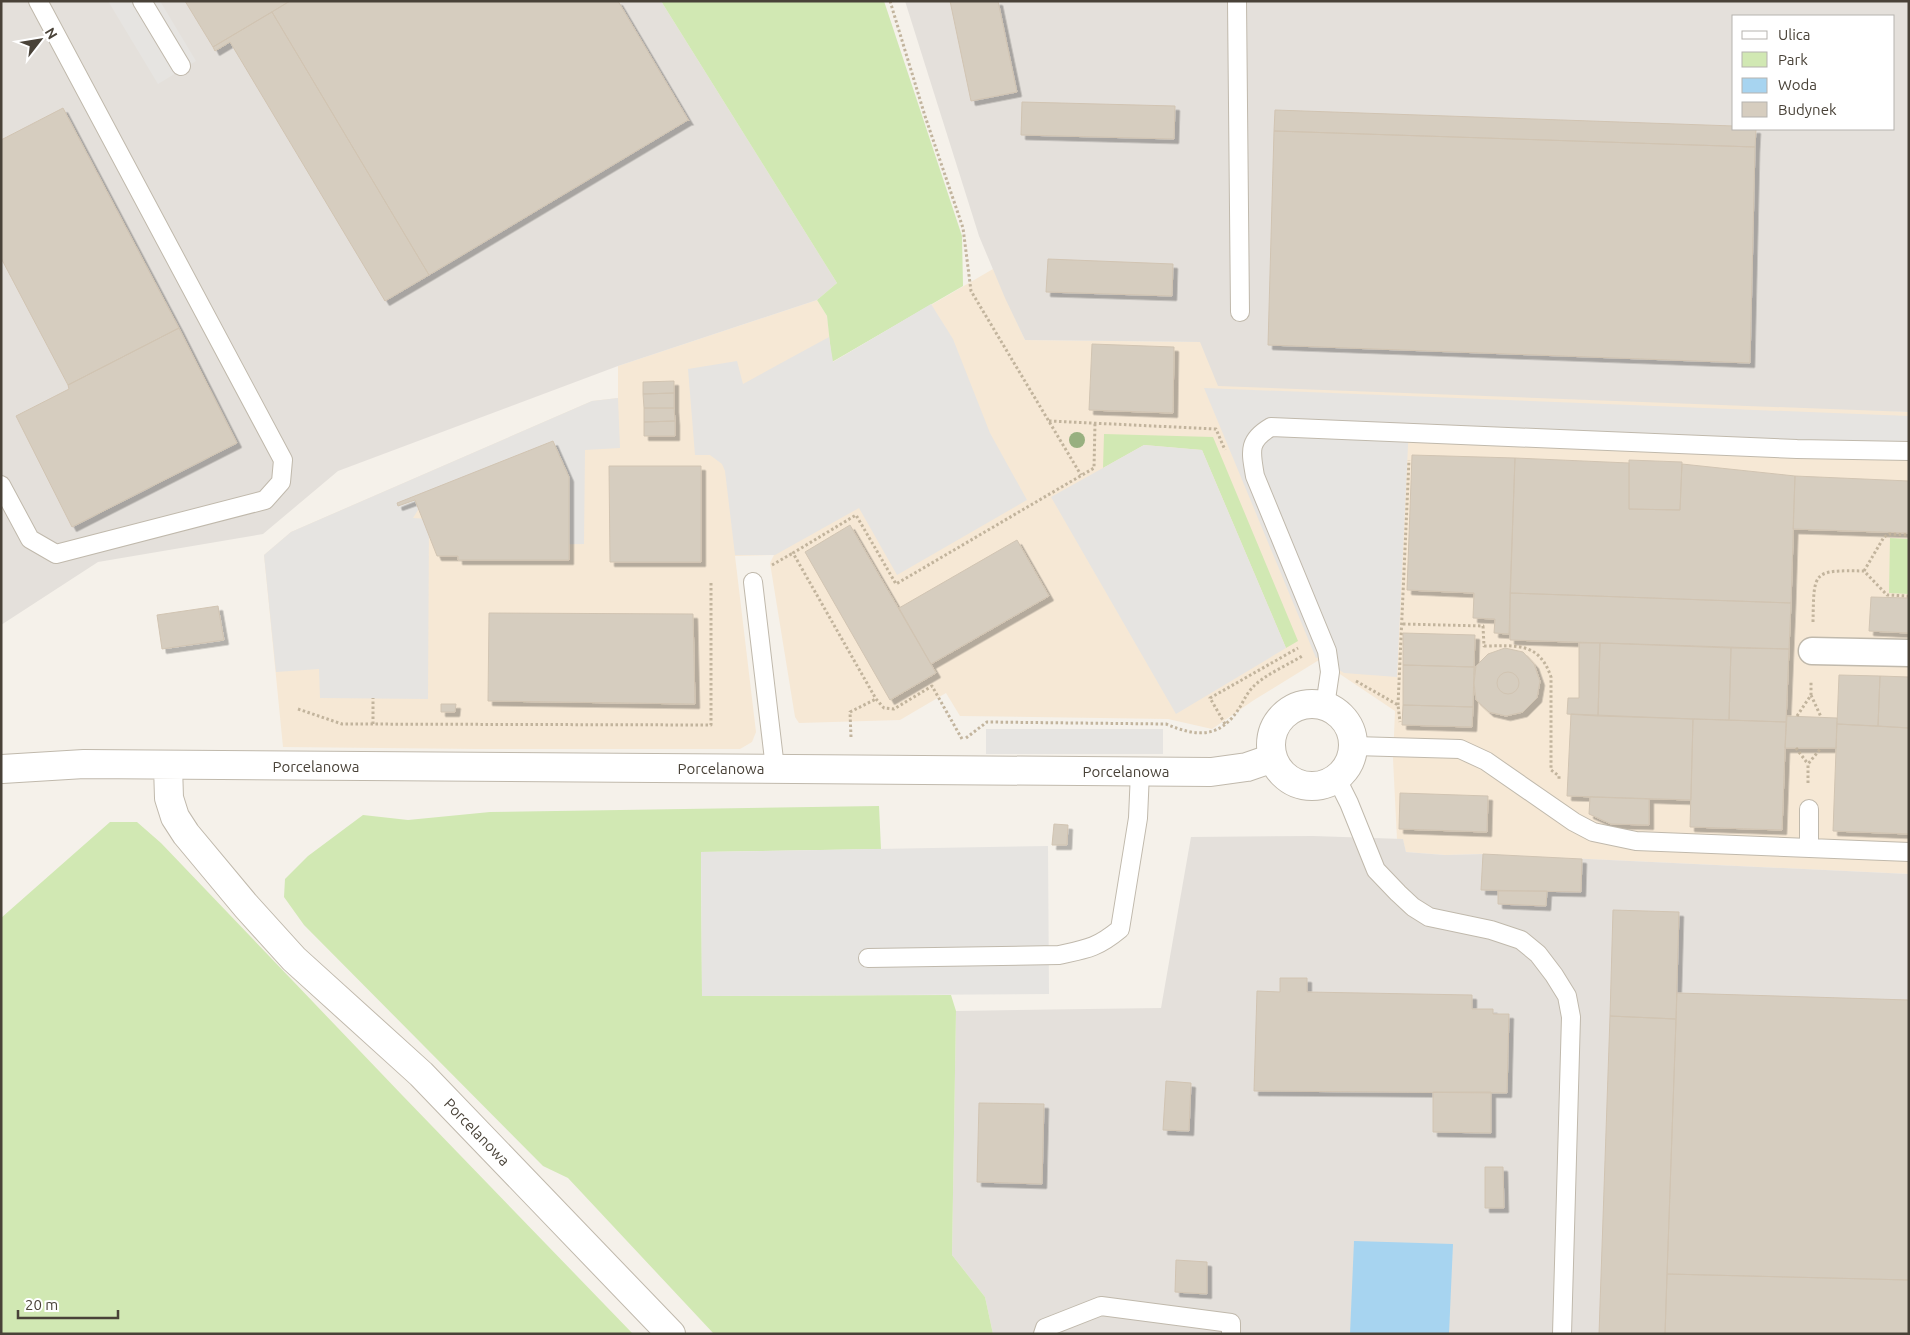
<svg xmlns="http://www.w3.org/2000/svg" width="1910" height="1335" font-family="Ubuntu,sans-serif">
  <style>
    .commercial { fill: #f6e8d5 }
    .industrial { fill: #e4e0db; fill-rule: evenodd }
    .green { fill: #d1e8b3 }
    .parking { fill: #e6e4e1 }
    .water { fill: #a7d4f0 }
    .building { fill: #d6cdbf; stroke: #d1c4b2; filter: url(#shadow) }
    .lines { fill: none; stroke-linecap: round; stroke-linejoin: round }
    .service-casing { stroke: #c0b9ac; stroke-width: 20 }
    .pedestrian-casing { stroke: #c0b9ac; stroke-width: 29 }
    .minor-casing { stroke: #c0b9ac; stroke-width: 30 }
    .path { stroke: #c2b49d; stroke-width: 3; stroke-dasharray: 2.5 2.5; stroke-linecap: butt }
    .service { stroke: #fff; stroke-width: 18 }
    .pedestrian { stroke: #fff; stroke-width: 26 }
    .minor { stroke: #fff; stroke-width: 28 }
    .tree { fill: #98b080 }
    .labels { text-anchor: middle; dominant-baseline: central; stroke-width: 4; stroke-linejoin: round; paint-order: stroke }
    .street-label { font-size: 15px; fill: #494238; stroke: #fff }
  </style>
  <defs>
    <filter id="shadow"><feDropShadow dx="4.5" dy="4.5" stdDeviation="0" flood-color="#0004"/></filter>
  </defs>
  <rect width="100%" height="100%" fill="#f5f1ea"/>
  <path class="commercial" d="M 993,269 L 1025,340 L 1200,342 L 1851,409 L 1909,412 L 1909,874 L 1483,854 L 1445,855 L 1406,852 L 1403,840 L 1397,839 L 1393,759 L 1395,711 L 1319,660 L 1254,700 L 1212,729 L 1168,719 L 960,716 L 946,693 L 900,720 L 799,723 L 795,717 L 770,563 L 774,555 L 735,556 L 756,732 L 752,742 L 740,749 L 477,749 L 283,747 L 264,555 L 291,532 L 592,401 L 618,398 L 618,366 L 817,300 L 827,316 L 833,362 Z"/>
  <path class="industrial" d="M 1,1 L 661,1 L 837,283 L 817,300 L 618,366 L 338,471 L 263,534 L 98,562 L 1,625 Z
    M 905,1 L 1909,1 L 1909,412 L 1218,386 L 1200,342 L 1025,340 L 1005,298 L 979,236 ZM 1734,16 L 1894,16 L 1894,129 L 1734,129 Z
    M 1313,836 L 1403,839 L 1406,852 L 1445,855 L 1483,854 L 1909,874 L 1909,1334 L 993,1334 L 985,1297 L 952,1255 L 956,1011 L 1161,1008 L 1191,837 Z"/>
  <path class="green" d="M 661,1 L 884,1 L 962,236 L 963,286 L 832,362 L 827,316 L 817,300 L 837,283 Z
    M 1104,434 L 1213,437 L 1298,641 L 1286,648 L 1202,450 L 1144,445 L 1103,468 Z
    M 1890,538 L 1909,539 L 1909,594 L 1889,593 Z
    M 879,806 L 881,849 L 701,852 L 702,996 L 951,995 L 956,1011 L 952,1255 L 985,1297 L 993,1334 L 714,1334 L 568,1178 L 543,1166 L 304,925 L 284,897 L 285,879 L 308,856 L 363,815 L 408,820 L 490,812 Z
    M 110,822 L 137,822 L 161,843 L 402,1095 L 633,1334 L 1,1334 L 1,918 Z"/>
  <path class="parking" d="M 108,1 L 160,1 L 196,61 L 158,84 Z
    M 931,304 L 953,339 L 990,433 L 1027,500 L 897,575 L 859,508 L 775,555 L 735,555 L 725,471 L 722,464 L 710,455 L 695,455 L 688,369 L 737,361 L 743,384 L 829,337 L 833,362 Z
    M 1204,388 L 1909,416 L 1909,445 L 1409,425 L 1397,677 L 1344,673 L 1319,657 L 1316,658 Z
    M 618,398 L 620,448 L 585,450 L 584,544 L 465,546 L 423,507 L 418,510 L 413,518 L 429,519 L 428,699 L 320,698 L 319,669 L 276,672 L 264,555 L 291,532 L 592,401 Z
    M 1144,445 L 1202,450 L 1286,648 L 1176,714 L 1051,497 Z
    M 986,729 L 1163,729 L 1163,754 L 986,754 Z
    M 1048,846 L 1049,994 L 702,996 L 701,852 Z"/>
  <path class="water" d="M 1354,1241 L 1453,1244 L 1449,1334 L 1350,1334 Z"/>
  <path class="building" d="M 185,1 L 290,1 L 213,47 Z
    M 290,1 L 618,1 L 689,121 L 688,120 L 429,275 L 272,12 Z
    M 950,1 L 998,1 L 1017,92 L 971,101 Z
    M 272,12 L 429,275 L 385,301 L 230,42 L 215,51 L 213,47 Z
    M 1022,102 L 1175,106 L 1174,139 L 1021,135 Z
    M 63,108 L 179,328 L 68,385 L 1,258 L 1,140 Z
    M 1275,110 L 1734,126 L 1734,129 L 1756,129 L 1755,147 L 1274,131 Z
    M 1274,131 L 1755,147 L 1750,363 L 1268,345 Z
    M 1048,259 L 1173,264 L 1172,296 L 1046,292 Z
    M 179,328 L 237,443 L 72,527 L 16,416 L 69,389 L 68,385 Z
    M 1092,344 L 1174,347 L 1173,413 L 1089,410 Z
    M 674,381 L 674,393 L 643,394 L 643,382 Z
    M 674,393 L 674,408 L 644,408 L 643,394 Z
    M 644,408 L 674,408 L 675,421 L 644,422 Z
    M 675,421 L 675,436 L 644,436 L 644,422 Z
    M 553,441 L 569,477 L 569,560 L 458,560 L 458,556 L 437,556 L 415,500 L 398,506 L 397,503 Z
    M 1412,455 L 1515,458 L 1509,634 L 1494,633 L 1495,619 L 1473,618 L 1474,593 L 1407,590 Z
    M 1515,458 L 1629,463 L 1629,509 L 1680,510 L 1682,464 L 1795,476 L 1791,603 L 1510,593 Z
    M 1629,460 L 1682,462 L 1680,510 L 1629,509 Z
    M 609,466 L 701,466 L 701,562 L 610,562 Z
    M 1795,476 L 1909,481 L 1909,533 L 1793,529 Z
    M 850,525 L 936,673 L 890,700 L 805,552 Z
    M 1017,540 L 1049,596 L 931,664 L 899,608 Z
    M 1510,593 L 1791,603 L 1789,649 L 1510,640 Z
    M 1871,597 L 1909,598 L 1909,633 L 1869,631 Z
    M 218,606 L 224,640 L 162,649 L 157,615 Z
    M 489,613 L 693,614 L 695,704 L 488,701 Z
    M 1403,633 L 1475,635 L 1474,667 L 1403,665 Z
    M 1579,643 L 1600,643 L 1598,716 L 1567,714 L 1568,698 L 1579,698 Z
    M 1600,643 L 1731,648 L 1729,720 L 1598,716 Z
    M 1505,648 L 1523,652 L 1534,664 L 1540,681 L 1537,698 L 1523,712 L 1506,716 L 1489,712 L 1476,700 L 1474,683 L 1476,666 L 1488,654 Z
    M 1731,648 L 1789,649 L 1786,722 L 1729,720 Z
    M 1403,665 L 1474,667 L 1473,707 L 1403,705 Z
    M1497 683a11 11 0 1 1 22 0a11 11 0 1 1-22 0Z
    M 1839,675 L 1880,676 L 1878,726 L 1837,724 Z
    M 1880,676 L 1909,677 L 1909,728 L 1878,726 Z
    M 441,704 L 456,704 L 455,712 L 441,712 Z
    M 1403,705 L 1473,707 L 1472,727 L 1402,725 Z
    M 1571,714 L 1693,719 L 1691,800 L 1567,796 Z
    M 1787,716 L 1837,718 L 1836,748 L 1785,748 Z
    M 1693,719 L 1786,722 L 1782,830 L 1690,827 Z
    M 1837,724 L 1909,728 L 1909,834 L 1833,831 Z
    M 1400,793 L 1488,796 L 1487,832 L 1399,829 Z
    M 1590,797 L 1649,799 L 1649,825 L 1611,824 L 1589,814 Z
    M 1054,824 L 1068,825 L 1067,845 L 1052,845 Z
    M 1483,854 L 1582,859 L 1581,892 L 1481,890 Z
    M 1498,891 L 1547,891 L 1546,906 L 1498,904 Z
    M 1613,910 L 1679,912 L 1676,1019 L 1610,1016 Z
    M 1280,978 L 1307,978 L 1307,992 L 1472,995 L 1472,1009 L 1493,1009 L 1493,1014 L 1509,1014 L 1507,1093 L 1254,1091 L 1257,991 L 1280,992 Z
    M 1677,993 L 1909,1000 L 1909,1280 L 1667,1274 Z
    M 1610,1016 L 1676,1019 L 1665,1334 L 1599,1334 Z
    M 1166,1081 L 1191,1083 L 1189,1131 L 1163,1130 Z
    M 1433,1092 L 1491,1092 L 1491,1133 L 1433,1132 Z
    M 979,1103 L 1044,1104 L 1042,1184 L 977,1182 Z
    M 1485,1167 L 1503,1167 L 1504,1208 L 1485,1208 Z
    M 1176,1260 L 1207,1262 L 1207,1294 L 1175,1292 Z
    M 1667,1274 L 1909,1280 L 1909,1334 L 1665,1334 Z"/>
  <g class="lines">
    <g class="service-casing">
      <path id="service" d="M 142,1 L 181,66
        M 1237,1 L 1240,312
        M 1,485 L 30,539 L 56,554 L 265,500 L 281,482 L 283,460 L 38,1
        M 753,582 L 775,768
        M 1325,706 L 1330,672 L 1327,651 L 1255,476 C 1251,452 1247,441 1271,427 L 1797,449 L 1909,451
        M 1354,746 L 1460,749 L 1486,761 L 1574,822 L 1593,832 L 1636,841 L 1909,852
        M 1337,779 L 1349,803 L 1376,870 L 1398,893 L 1413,907 L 1429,917 L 1491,930 L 1521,940 L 1538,954 L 1554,975 L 1567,996 L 1571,1017 L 1562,1334
        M 1809,809 L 1809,848
        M 868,958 L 1059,955 C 1087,949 1097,948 1120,929 L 1138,818 L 1140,772
        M 1043,1334 L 1045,1328 L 1101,1306 L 1231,1323 L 1231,1334"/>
    </g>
    <g class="pedestrian-casing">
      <path id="pedestrian" d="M 1812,651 L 1909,653"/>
    </g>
    <g class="minor-casing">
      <path id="minor" d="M1271 745a41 41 0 1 1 82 0a41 41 0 1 1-82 0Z
        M 168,766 L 169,798 L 175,817 L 186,834 L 246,906 L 294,959 L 421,1074 L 671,1334
        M 2,769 L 84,764 L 1211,772 L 1247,767 L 1273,758"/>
    </g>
    <path class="path" d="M 890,1 L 925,116 L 963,228 L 971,291 L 1081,475
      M 1049,421 L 1216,429 L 1225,450
      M 772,565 L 793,553
      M 1864,571 L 1884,537 L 1889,534 L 1909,535
      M 1813,622 C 1814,571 1812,570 1864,571 L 1887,595 L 1909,596
      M 1403,624 L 1483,626 L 1484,646 C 1515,646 1539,641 1551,677 L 1551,770 L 1559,776 L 1559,779
      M 1356,681 L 1398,705 L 1400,722
      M 1811,695 L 1821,717
      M 1398,705 L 1409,460
      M 298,709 L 342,724 L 711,725 L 711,583
      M 1797,716 L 1811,695 L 1811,681
      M 373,724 L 373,698
      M 1225,724 L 1210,698 L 1298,648
      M 851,737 L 850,712 L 876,699
      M 966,738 L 987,722 L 1166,724 C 1197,737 1220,739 1240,707 C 1244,700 1247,693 1253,687 C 1264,675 1288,665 1302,656
      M 962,739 L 932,686 L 894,709 L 884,708 L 876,699 L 793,553 L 856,515 L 896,584 L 1094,468 L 1095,423
      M 1796,748 L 1808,764
      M 1808,783 L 1808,764 L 1821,748"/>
    <use href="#service" class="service"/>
    <use href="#pedestrian" class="pedestrian"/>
    <use href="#minor" class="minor"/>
  </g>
  <circle class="tree" cx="1077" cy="440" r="8"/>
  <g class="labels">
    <g class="street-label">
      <text x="316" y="766">Porcelanowa</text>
      <text x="721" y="768">Porcelanowa</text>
      <text x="1126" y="771">Porcelanowa</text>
      <text transform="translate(477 1132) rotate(46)">Porcelanowa</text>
    </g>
  </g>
  <rect width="1910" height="1335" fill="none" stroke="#494238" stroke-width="5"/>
  <rect x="1732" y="15" width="162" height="115" fill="#ffffff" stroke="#b6b3af"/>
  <rect x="1742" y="31" width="25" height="8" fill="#ffffff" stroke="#b6b3af"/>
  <text x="1778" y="40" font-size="15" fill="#494238">Ulica</text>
  <rect x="1742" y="52" width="25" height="15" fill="#d1e8b3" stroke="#b6b3af"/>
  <text x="1778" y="65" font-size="15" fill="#494238">Park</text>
  <rect x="1742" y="78" width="25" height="15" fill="#a7d4f0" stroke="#b6b3af"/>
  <text x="1778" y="90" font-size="15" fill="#494238">Woda</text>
  <rect x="1742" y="102" width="25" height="15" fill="#d6cdbf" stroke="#b6b3af"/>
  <text x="1778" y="115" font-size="15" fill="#494238">Budynek</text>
  <g transform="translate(40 40) rotate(59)" stroke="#ffffff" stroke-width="4" paint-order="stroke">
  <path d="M0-4L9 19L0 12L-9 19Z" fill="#494238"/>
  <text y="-8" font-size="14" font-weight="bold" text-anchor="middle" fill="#494238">N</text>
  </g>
  <path d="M18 1310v8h100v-8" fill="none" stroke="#494238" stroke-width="2.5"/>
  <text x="25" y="1310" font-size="15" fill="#494238" stroke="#ffffff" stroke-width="4" paint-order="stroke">20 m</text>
</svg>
